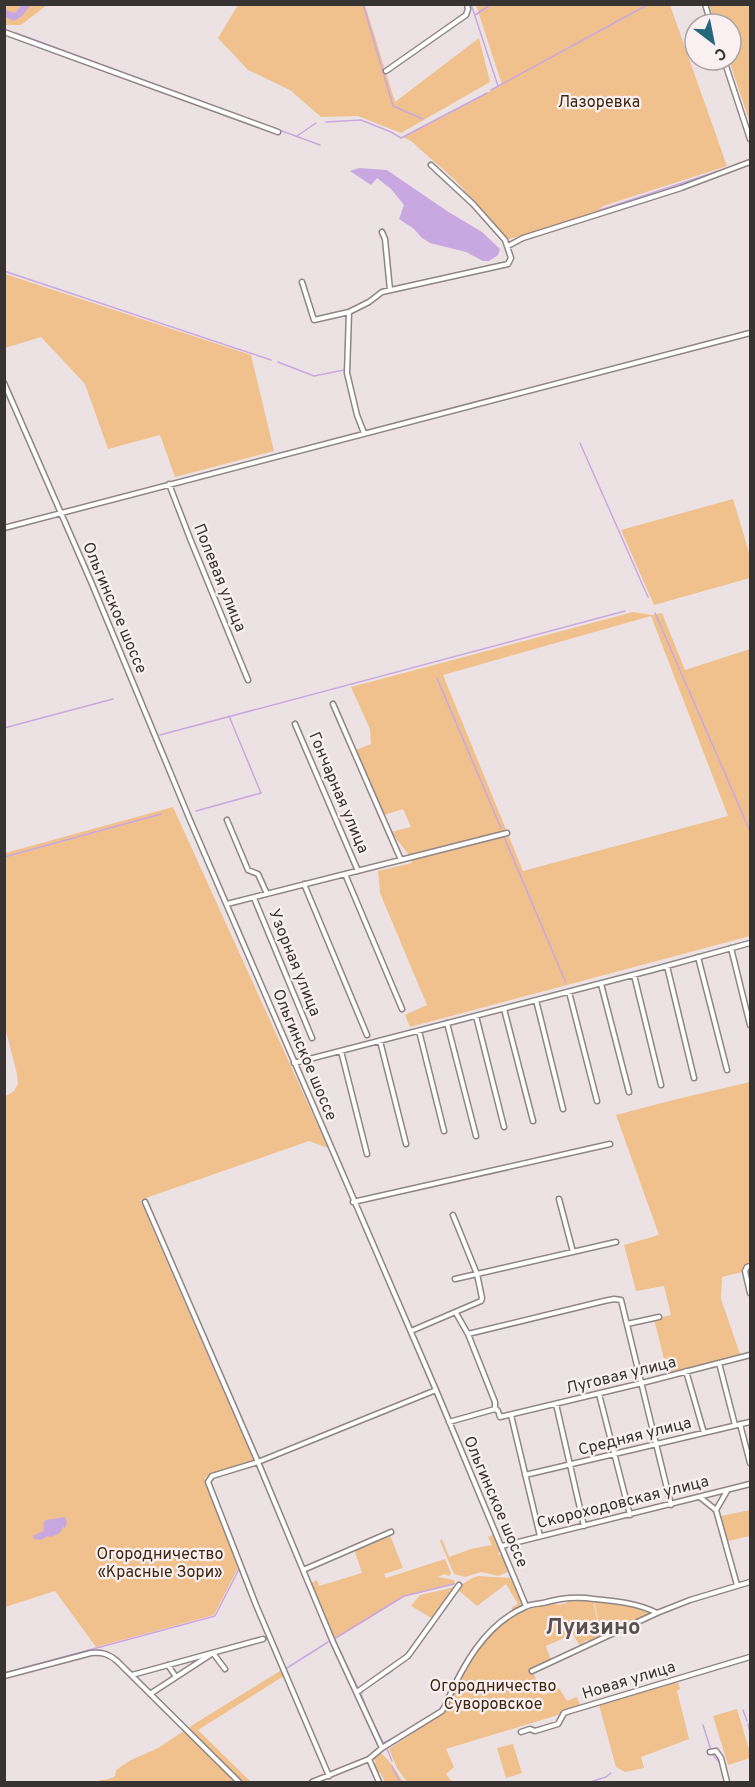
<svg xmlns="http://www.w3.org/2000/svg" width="755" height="1787" font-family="Overpass,sans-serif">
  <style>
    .green { fill: #f0c08d; fill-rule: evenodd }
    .water { fill: #c9a8e1 }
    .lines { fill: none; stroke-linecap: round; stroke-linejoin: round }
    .stream { stroke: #c9a8e1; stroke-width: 1.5 }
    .river { stroke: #c9a8e1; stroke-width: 7 }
    .minor-casing { stroke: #8e8586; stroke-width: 7 }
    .minor { stroke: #fff; stroke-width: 4 }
    .labels { text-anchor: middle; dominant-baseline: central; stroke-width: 4.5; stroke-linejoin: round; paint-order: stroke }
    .park-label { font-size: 16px; fill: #3d2912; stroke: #faeff1 }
    .street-label { font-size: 16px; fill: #373333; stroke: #faeff1 }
    .district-label { font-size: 22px; font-weight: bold; fill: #584f50; stroke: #faeff1 }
  </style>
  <rect width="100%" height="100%" fill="#ede2e3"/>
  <path class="green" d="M 10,5 L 10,4 L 47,5 L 21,25 L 5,25 L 5,7 Z
    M 238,5 L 365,5 L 395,102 L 479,38 L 490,82 L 401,133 L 358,116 L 321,117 L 290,90 L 248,70 L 218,38 Z
    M 476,5 L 670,5 L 727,166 L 603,206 L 594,216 L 505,240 L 480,208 L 456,181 L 411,141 L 403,137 L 502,85 Z
    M 709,5 L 750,5 L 750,123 L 729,60 L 731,60 L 731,24 L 716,24 Z
    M 5,274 L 251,355 L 274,451 L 175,477 L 160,435 L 108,449 L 85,384 L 41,337 L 5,348 Z
    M 733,499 L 750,556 L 750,578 L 654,605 L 621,530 Z
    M 633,612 L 653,615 L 662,613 L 685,670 L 750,649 L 750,936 L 410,1027 L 405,1015 L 427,1005 L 380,893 L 378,871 L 412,863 L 409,855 L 391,832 L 411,827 L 403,809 L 384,815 L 356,750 L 371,744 L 370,729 L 351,687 ZM 651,616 L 728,816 L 523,871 L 443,675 Z
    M 173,807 L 328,1148 L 309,1141 L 140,1200 L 254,1461 L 251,1464 L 210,1474 L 205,1478 L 206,1484 L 238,1568 L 214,1615 L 96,1647 L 55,1591 L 5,1607 L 4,1097 L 14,1091 L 18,1084 L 17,1074 L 4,1024 L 5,853 Z
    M 750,1082 L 750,1270 L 722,1277 L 721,1299 L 741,1357 L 668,1375 L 654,1319 L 671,1315 L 664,1286 L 636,1291 L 624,1245 L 659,1235 L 616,1115 L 673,1100 Z
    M 750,1510 L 750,1536 L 728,1541 L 721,1516 Z
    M 390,1535 L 403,1568 L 384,1574 L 386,1578 L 445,1559 L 451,1573 L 449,1576 L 444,1574 L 438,1577 L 454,1580 L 455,1584 L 404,1597 L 334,1640 L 311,1583 L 317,1580 L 319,1586 L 362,1573 L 354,1549 Z
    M 492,1535 L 495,1536 L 500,1548 L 498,1555 L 503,1555 L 507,1565 L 508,1572 L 498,1576 L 481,1572 L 465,1577 L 454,1574 L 440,1541 L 442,1539 L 449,1557 L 471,1549 L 492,1545 L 488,1537 Z
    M 478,1576 L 512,1578 L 523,1603 L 522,1607 L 514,1612 L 511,1608 L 518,1604 L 506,1584 L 477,1606 L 458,1590 C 461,1584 471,1578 478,1576 Z
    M 455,1587 L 456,1588 L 433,1619 L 411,1606 L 420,1595 Z
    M 572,1599 L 593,1601 L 601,1637 L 589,1642 L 587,1640 L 582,1644 L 583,1646 L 580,1646 L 573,1634 L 546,1646 L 551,1660 L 532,1670 L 543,1695 L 559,1688 L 567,1701 L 577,1697 L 580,1705 L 561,1714 L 446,1749 L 454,1767 L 446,1774 L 452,1782 L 407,1782 L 397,1768 L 389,1749 L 407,1737 L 446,1709 L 457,1683 L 472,1658 L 492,1632 L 523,1610 L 553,1602 L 558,1605 L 566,1603 Z
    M 594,1601 L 632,1607 L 651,1614 L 602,1637 Z
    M 280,1671 L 283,1673 L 284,1676 L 198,1730 L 251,1782 L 92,1782 C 100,1780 109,1780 115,1776 L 116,1770 L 129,1761 L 158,1748 L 199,1721 Z
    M 678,1682 L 680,1689 L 677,1691 L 689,1739 L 641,1757 L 644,1768 L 625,1772 L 616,1767 L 599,1705 Z
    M 737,1709 L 750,1753 L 750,1758 L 728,1765 L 713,1716 Z
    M 513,1744 L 522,1773 L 506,1778 L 497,1748 Z
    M 380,1753 C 388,1757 398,1774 403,1782 L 385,1782 L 380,1772 L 378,1773 L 374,1764 L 376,1763 L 374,1759 Z"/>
  <path class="water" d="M 359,168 L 387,170 L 447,211 L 482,232 L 500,249 L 498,255 L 489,261 L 483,261 L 466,252 L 430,243 L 422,238 L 414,229 L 399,219 L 404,205 L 391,189 L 377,178 L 371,185 L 350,171 Z
    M 65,1517 L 67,1523 L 65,1528 L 63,1527 L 60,1533 L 51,1537 L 48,1536 L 41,1540 L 34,1539 L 33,1536 L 43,1531 L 44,1522 L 46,1520 Z"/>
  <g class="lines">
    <path class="stream" d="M 363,4 L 393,106 L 423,119
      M 471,4 L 498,86
      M 475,15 L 492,4
      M 16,33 L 320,145
      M 491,90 L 649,4
      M 326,122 L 361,120 L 391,132 L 401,138 L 487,93
      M 297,136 L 316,123
      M 600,210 L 734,166
      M 4,271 L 271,360
      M 278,362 L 314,376 L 344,370
      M 580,443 L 648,597
      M 655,613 L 750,831
      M 437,678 L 501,828
      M 4,728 L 113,699
      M 160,735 L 625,611
      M 196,811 L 261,793 L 229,716
      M 504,837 L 566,983
      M 4,857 L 161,814
      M 334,1639 L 404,1596 L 454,1584
      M 336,1643 L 343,1657
      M 345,1662 L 358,1688
      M 287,1668 L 328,1642
      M 4,1673 L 215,1616 L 239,1569
      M 375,1682 L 392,1671
      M 364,1690 L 361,1694 L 365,1704
      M 366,1707 L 374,1724
      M 743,1710 L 747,1721
      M 438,1712 L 444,1703
      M 416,1724 L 424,1720
      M 748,1724 L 750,1732
      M 703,1725 L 711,1750
      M 375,1726 L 383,1743 L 395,1737
      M 401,1733 L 406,1731
      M 387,1749 L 392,1761
      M 712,1754 L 720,1763 L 725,1782
      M 392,1766 L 400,1782
      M 593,1781 L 606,1777 L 611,1773
      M 589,1782 L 592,1782"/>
    <path class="river" d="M 4,13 L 14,17 L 19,14 L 27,4"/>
    <g class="minor-casing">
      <path id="minor" d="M 705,4 L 711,24
        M 4,32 L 278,132
        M 724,60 L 750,139
        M 386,71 L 466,15 L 468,9 L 467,4
        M 382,232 L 385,239 L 390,290
        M 508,246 L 523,238 L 681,188 L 750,162
        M 302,282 L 314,320 L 349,312
        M 4,383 L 92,584 L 190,820 L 436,1390 L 526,1606
        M 364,433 L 357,415 L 347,373 L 349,312 L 369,302 L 382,292 L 508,264 L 511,258 L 505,240 L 473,204 L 431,165
        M 169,484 L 191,541 L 248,680
        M 4,528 L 750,333
        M 333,704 L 401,860
        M 295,724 L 358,871
        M 227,820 L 248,870 L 258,874 L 267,894
        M 345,874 L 402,1009
        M 304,884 L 367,1035
        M 254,898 L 312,1038
        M 227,904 L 507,833
        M 731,948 L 750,1025
        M 698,957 L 727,1070
        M 667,966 L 694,1078
        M 634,975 L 661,1085
        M 601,984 L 629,1092
        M 569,992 L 597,1101
        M 536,1000 L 563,1109
        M 504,1009 L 533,1121
        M 476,1016 L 504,1127
        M 447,1023 L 476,1136
        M 419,1031 L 444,1131
        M 380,1041 L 406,1144
        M 341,1051 L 367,1154
        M 294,1063 L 652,970 L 750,943
        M 559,1199 L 573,1252
        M 145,1202 L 258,1462 L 333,1642 L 382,1748
        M 353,1202 L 610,1144
        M 453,1215 L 477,1274 L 455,1279
        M 750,1266 L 747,1267 L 745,1271 L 750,1293
        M 627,1324 L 659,1317
        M 411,1331 L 481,1301 L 482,1298 L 477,1274 L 616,1242
        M 468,1334 L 604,1301 L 614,1299 L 621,1300 L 671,1505
        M 719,1363 L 735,1425
        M 686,1371 L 704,1433
        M 599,1394 L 630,1515
        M 556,1404 L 584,1526
        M 499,1414 L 500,1417 L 642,1383 L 750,1355
        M 511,1415 L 540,1536
        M 449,1422 L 495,1409 L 498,1411 L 495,1408 L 495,1402 L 468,1334 L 456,1313
        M 740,1424 L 750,1463
        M 525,1475 L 750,1422
        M 701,1498 L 716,1510 L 737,1585
        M 716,1510 L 727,1491
        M 502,1546 L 750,1484
        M 303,1570 L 391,1532
        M 168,1665 L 176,1677
        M 532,1671 L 657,1613 L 690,1600 L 750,1582
        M 132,1675 L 263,1639
        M 4,1676 L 91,1653 C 102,1652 109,1654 117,1661 L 239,1782
        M 357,1692 L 408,1656 L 459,1585
        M 150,1694 L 213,1653 L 225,1669
        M 521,1732 L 530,1729 L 535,1731 L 558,1724 L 564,1713 L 570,1711 L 750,1657
        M 710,1752 L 716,1751 L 721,1758 L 727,1782
        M 369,1759 L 379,1782
        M 329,1776 L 256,1605 L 208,1482 L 212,1476 L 258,1462 L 436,1390
        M 312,1782 L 369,1759 L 382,1748 L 442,1711 L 445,1706 C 462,1667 484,1625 525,1607 C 530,1604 537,1604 543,1603 C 560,1598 576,1596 594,1599 C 615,1601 638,1603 657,1613"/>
    </g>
    <use href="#minor" class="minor"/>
  </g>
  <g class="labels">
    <g class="park-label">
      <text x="599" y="103">Лазоревка</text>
      <text x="160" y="1555">Огородничество<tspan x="160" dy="18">«Красные Зори»</tspan></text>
      <text x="493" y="1687">Огородничество<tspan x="493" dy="18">Суворовское</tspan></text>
    </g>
    <g class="street-label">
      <text transform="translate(219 578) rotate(68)">Полевая улица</text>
      <text transform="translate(114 608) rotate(67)">Ольгинское шоссе</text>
      <text transform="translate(338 793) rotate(67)">Гончарная улица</text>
      <text transform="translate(294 963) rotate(68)">Узорная улица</text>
      <text transform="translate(304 1055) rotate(67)">Ольгинское шоссе</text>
      <text transform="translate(621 1376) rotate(-14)">Луговая улица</text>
      <text transform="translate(635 1437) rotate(-14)">Средняя улица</text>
      <text transform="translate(495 1502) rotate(67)">Ольгинское шоссе</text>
      <text transform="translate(623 1503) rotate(-14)">Скороходовская улица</text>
      <text transform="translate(629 1681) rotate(-17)">Новая улица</text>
    </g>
    <g class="district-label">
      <text x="593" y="1628">Луизино</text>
    </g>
  </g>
  <rect width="755" height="1787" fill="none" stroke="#373333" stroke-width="12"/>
  <g transform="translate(713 42) rotate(148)"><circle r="28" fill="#faeff1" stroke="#aca4a5" stroke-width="1.5"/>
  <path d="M0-4.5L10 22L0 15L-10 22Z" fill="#26677b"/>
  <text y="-9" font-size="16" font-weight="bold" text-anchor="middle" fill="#373333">С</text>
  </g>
</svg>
